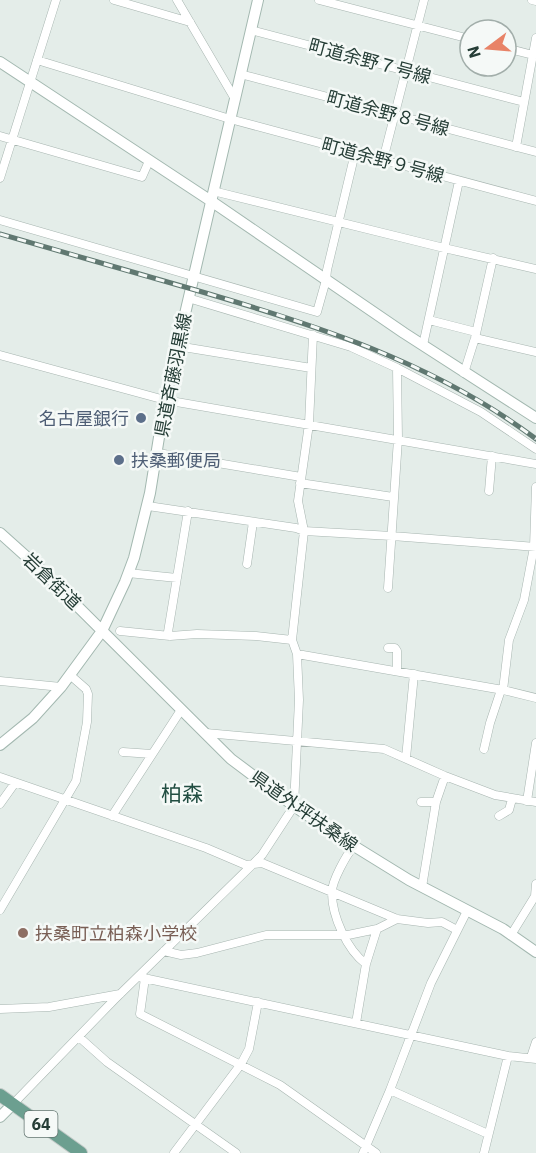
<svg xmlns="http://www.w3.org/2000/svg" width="536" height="1153" font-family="'IBM Plex Sans','Noto Sans JP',sans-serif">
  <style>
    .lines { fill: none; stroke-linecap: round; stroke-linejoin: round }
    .street-casing { stroke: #a7b5b0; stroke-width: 9 }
    .secondary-casing { stroke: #a3b8b0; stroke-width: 12 }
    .primary-casing { stroke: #c2c9c7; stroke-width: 14 }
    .street { stroke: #fff; stroke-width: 8 }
    .secondary { stroke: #fff; stroke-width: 10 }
    .primary { stroke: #6c9f90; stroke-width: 12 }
    .rail-casing { stroke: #607871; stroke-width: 5 }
    .rail { stroke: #f5f9f7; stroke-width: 3; stroke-dasharray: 9; stroke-linecap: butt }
    .service-dot { fill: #5c6f8a; stroke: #f5f9f7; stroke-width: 2 }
    .education-dot { fill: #8d6e63; stroke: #f5f9f7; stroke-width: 2 }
    .labels { text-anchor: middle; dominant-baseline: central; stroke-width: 5; stroke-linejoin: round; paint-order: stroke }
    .shield { fill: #f5f9f7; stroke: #637570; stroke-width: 1.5 }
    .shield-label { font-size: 16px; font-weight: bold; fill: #253d36 }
    .street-label { font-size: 18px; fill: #253d36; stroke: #f5f9f7 }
    .service-label { font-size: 18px; fill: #4e5e75; stroke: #f5f9f7; text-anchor: end }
    .education-label { font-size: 18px; fill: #785e54; stroke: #f5f9f7; text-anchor: start }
    .quarter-label { font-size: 21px; fill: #224e42; stroke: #f5f9f7 }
  </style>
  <rect width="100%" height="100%" fill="#e4ede9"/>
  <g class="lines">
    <g class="street-casing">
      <path id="street" d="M 114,0 L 190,22
        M 177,0 L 235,99
        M 319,0 L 470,39
        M 532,0 L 536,1
        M 251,30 L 524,102
        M 506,48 L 533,55
        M 37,60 L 230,119 L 536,201
        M 240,74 L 536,152
        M 0,136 L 142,177 L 149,161
        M 516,147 L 536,38
        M 383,160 L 424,0
        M 0,178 L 56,0
        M 213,191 L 444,248 L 536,269
        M 0,220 L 317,312 L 326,280 L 327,270 L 355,153
        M 188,298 L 351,347 L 397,368 L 398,439 L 388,588
        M 429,320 L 476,332
        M 475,338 L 536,352
        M 423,345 L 459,181
        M 177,346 L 311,368
        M 0,355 L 165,400 L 536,464
        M 397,368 L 481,412 L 536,449
        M 464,373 L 475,338 L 493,258
        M 158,453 L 301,477
        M 300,483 L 393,497
        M 489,491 L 492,456
        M 148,506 L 296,528 L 304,531 L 392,536 L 536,547
        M 247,564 L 253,522
        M 128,573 L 177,578
        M 120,631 L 170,636 L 197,634 L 256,636 L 292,640
        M 170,636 L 168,632 L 188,511
        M 388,648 L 395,648 L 397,651 L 397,671
        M 297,654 L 503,690 L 536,698
        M 0,681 L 61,687
        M 503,690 L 509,640 L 524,600 L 534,547 L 536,487
        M 206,733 L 384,749 L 445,776 L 495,795 L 536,802
        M 484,749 L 490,723 L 501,690
        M 123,752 L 152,754
        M 406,758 L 414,674
        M 0,777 L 206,848 L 246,865 L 262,863 L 397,919 L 428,923 L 442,922 L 457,930
        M 527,801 L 536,743
        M 421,802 L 436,802
        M 0,804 L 15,783
        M 112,816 L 181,710
        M 499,816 L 509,810 L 512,799
        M 354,846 C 347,854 331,882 332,893 C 332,916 347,950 366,964
        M 422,887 L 436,802 L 445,776
        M 0,910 L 76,781 L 87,722 L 88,694 L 86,689 L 70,675
        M 511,935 L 535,896 L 536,884
        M 164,951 L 181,955 L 197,953 L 266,935 L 348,935 L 377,929 L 397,919
        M 139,977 L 508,1056 L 536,1059
        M 145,978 L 140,1014 L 280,1085 L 376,1153
        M 0,1009 L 49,1007 L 120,994
        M 356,1023 L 366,964 L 377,929
        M 79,1037 L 107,1062 L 236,1153
        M 531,1057 L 536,1042
        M 390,1090 L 488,1134
        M 13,1104 L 114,1000 L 254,863 L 262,855 L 294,806 L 299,700 L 297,654 L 292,640 L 304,531 L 298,501 L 309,424 L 313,335
        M 174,1153 L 241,1064 L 249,1049 L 258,1002
        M 363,1153 L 390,1090 L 431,983 L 467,911
        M 484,1153 L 508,1056"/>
    </g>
    <g class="secondary-casing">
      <path id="secondary" d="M 0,62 L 211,201 L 404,333 L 536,418
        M 0,533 L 39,568 L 231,759 L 294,806 L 341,838 L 409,880 L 503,929 L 536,952
        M 0,745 L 33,718 L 61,687 L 102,631 L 125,582 L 134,558 L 150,493 L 165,400 L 258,0
        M 0,1117 L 13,1104"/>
    </g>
    <g class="primary-casing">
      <path id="primary" d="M 0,1095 L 81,1153"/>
    </g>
    <use href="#street" class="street"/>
    <use href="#secondary" class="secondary"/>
    <use href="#primary" class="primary"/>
    <g class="rail-casing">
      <path id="rail" d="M 0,234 C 64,252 128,271 192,289 C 313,324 434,362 536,439"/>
    </g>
    <use href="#rail" class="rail"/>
  </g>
  <g class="service-dot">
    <circle cx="141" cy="418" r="6"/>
    <circle cx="119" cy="460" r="6"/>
  </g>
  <circle class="education-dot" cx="23" cy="933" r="6"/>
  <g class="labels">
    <rect class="shield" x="24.5" y="1111" width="33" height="26" rx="4.5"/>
    <g class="shield-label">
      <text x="41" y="1124">64</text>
    </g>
    <g class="street-label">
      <text transform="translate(370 61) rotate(15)">町道余野７号線</text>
      <text transform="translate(388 113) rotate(15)">町道余野８号線</text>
      <text transform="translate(383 160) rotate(15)">町道余野９号線</text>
      <text transform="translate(173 375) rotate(-79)">県道斉藤羽黒線</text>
      <text transform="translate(52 581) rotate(44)">岩倉街道</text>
      <text transform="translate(304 811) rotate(35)">県道外坪扶桑線</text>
    </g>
    <g class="service-label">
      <text x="129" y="418">名古屋銀行</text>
      <text x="131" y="460" text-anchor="start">扶桑郵便局</text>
    </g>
    <g class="education-label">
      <text x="35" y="933">扶桑町立柏森小学校</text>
    </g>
    <g class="quarter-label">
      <text x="182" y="793">柏森</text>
    </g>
  </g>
  <g transform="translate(488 48) rotate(254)"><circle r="28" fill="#f5f9f7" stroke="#a2aeaa" stroke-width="1.5"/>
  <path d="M0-4.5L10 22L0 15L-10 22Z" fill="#e88367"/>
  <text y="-9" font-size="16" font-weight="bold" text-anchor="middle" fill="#253d36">N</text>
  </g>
</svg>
